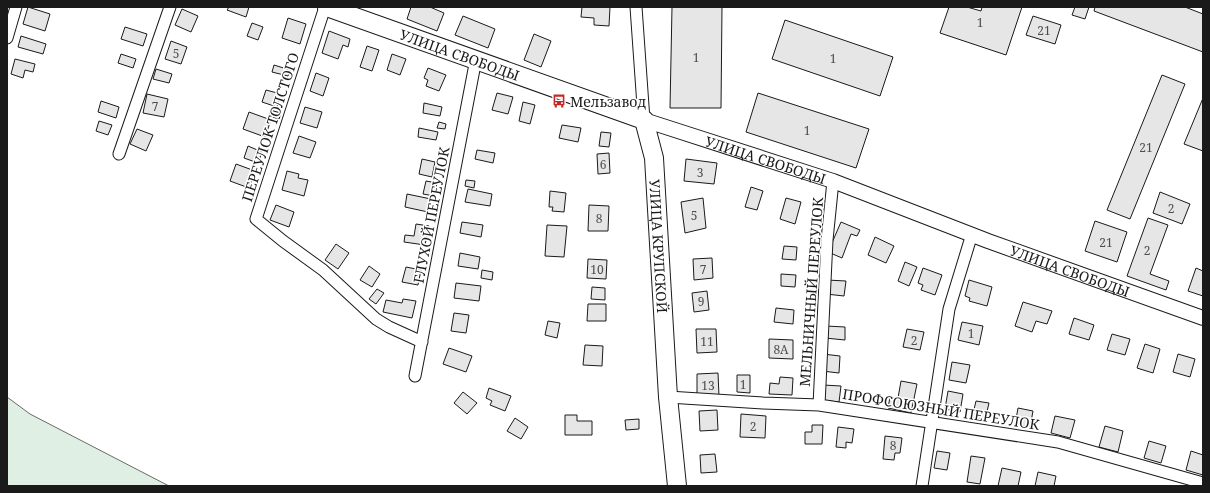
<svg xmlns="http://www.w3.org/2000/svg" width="1210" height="493" font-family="'Noto Serif',serif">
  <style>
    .green { fill: #e0efe3; stroke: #6a6a6a }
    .building { fill: #e6e6e6; stroke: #1a1a1a }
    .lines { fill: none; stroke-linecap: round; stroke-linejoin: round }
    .minor-casing { stroke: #1a1a1a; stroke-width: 13 }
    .tertiary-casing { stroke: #1a1a1a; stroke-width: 16 }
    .primary-casing { stroke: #1a1a1a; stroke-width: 20 }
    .minor { stroke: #fff; stroke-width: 11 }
    .tertiary { stroke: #fff; stroke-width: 14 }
    .primary { stroke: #fff; stroke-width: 18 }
    .labels { text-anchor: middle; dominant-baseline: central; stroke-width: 3; stroke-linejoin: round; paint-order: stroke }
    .number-label { font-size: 12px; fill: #4d4d4d }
    .street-label { font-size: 14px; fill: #1a1a1a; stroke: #fff }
    .poi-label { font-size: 14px; fill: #1a1a1a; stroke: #fff; text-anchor: start }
  </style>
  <rect width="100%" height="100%" fill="#fff"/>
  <path class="green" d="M 7,397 L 30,414 L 169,486 L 7,486 Z"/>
  <path class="building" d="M 28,7 L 50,14 L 45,31 L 23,24 Z
    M 229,7 L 249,7 L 246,17 L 227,10 Z
    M 411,7 L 430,7 L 444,13 L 437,31 L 407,19 Z
    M 582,7 L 610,7 L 609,26 L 594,25 L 594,18 L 581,17 Z
    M 672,7 L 722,7 L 721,108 L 670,108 Z
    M 949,7 L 967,7 L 981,11 L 982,7 L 1022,7 L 1006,55 L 940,33 Z
    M 1075,7 L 1089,7 L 1085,19 L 1072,15 Z
    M 1095,7 L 1185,7 L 1203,14 L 1203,52 L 1094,11 Z
    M 182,9 L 198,16 L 191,32 L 175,25 Z
    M 463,16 L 495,29 L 488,48 L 455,35 Z
    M 1033,16 L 1061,25 L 1055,44 L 1026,35 Z
    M 288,18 L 306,24 L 300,44 L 282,38 Z
    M 785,20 L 893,57 L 880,96 L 772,59 Z
    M 252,23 L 263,27 L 258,40 L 247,36 Z
    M 125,27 L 147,34 L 143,46 L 121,39 Z
    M 329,31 L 350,39 L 348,47 L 343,45 L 338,59 L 322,53 Z
    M 534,34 L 551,41 L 541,67 L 524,60 Z
    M 21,36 L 46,44 L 43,54 L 18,47 Z
    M 171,41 L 187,47 L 181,64 L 165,59 Z
    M 367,46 L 379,50 L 372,71 L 360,67 Z
    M 121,54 L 136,59 L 133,68 L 118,63 Z
    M 392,54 L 406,59 L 400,75 L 387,70 Z
    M 15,59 L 35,64 L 33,72 L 25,70 L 23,78 L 11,74 Z
    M 274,65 L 290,70 L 288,76 L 272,72 Z
    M 428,68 L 446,75 L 439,91 L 426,86 L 428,80 L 424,78 Z
    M 156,69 L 172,74 L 169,83 L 153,79 Z
    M 316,73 L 329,78 L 323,96 L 310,91 Z
    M 1162,75 L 1185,84 L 1130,219 L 1107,210 Z
    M 266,90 L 281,94 L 277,107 L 262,102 Z
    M 497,93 L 513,97 L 508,114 L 492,110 Z
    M 758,93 L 869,129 L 856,168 L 746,132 Z
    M 147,94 L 168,99 L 164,117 L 143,113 Z
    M 1203,98 L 1203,151 L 1184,144 Z
    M 101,101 L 119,107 L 116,118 L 98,112 Z
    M 523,102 L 535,105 L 530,124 L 519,121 Z
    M 424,103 L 442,107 L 440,116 L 423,113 Z
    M 305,107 L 322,112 L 317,128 L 300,123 Z
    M 270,110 L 281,113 L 279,119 L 269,116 Z
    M 249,112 L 271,120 L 265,137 L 243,129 Z
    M 99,121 L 112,125 L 108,135 L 96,131 Z
    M 439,122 L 446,124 L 445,129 L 437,128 Z
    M 562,125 L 581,128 L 578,142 L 559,138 Z
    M 419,128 L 438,132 L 436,140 L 418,137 Z
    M 137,129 L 153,135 L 146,151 L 130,144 Z
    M 601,132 L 611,133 L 609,147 L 599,146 Z
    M 299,136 L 316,142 L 310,158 L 293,153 Z
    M 248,146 L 262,152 L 258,163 L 244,158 Z
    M 477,150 L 495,153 L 493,163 L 475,159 Z
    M 609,153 L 610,173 L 598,174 L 597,154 Z
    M 422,159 L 435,162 L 432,177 L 419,174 Z
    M 686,159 L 717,163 L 714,184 L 684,181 Z
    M 236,164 L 255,171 L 249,188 L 230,181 Z
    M 287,171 L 299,174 L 298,178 L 308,180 L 304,196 L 282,190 Z
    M 466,180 L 475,181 L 474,188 L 465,186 Z
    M 426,181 L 437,183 L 434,196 L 423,194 Z
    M 751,187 L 763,191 L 757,210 L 745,207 Z
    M 468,189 L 492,194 L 490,206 L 465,202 Z
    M 550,191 L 566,193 L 564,212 L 552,211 L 553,207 L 549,207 Z
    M 1160,192 L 1190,204 L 1182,224 L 1153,213 Z
    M 407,194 L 431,199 L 428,212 L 405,207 Z
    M 703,198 L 706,228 L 685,233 L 681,202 Z
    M 786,198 L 801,202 L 795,224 L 780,219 Z
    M 276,205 L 294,212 L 289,227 L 270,220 Z
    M 589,205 L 609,206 L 608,231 L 588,231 Z
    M 1148,218 L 1168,225 L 1150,274 L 1169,281 L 1166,290 L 1127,276 Z
    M 1095,221 L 1127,232 L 1117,262 L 1085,251 Z
    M 462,222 L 483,225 L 481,237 L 460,233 Z
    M 841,222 L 860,230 L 857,236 L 851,234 L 842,258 L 828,252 Z
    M 416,224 L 429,226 L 425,245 L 404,242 L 405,235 L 414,236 Z
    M 547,225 L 567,226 L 564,257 L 545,256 Z
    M 875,237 L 894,246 L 886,263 L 868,255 Z
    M 336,244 L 349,253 L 338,269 L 325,260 Z
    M 784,246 L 797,247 L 796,260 L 782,259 Z
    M 460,253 L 480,257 L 478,269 L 458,266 Z
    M 712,258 L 713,278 L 694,280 L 693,259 Z
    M 588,259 L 607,260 L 606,279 L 587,278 Z
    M 905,262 L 917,267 L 909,286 L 898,281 Z
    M 369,266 L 380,274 L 372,287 L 360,280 Z
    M 406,267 L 421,270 L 418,285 L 402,282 Z
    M 923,268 L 942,275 L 935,295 L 921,290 L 923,285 L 918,283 Z
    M 1196,268 L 1203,271 L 1203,296 L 1188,291 Z
    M 482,270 L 493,272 L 492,280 L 481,278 Z
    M 781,274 L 796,275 L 795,287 L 781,286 Z
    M 827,280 L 846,281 L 844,296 L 826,294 Z
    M 969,280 L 992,287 L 987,306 L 969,301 L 970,298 L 965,296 Z
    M 456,283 L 481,286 L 479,301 L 454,298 Z
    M 592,287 L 605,288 L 605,300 L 591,299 Z
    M 377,289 L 384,293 L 376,304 L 369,299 Z
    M 707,291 L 709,310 L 694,312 L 692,293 Z
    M 403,299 L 416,301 L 412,318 L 383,312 L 386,300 L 402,303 Z
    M 1023,302 L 1052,311 L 1047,324 L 1036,321 L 1032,332 L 1015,326 Z
    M 588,304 L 606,304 L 606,321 L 587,321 Z
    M 776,308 L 794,310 L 793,324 L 774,322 Z
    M 454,313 L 469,315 L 466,333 L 451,331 Z
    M 1074,318 L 1094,325 L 1089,340 L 1069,334 Z
    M 548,321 L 560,323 L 557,338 L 545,335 Z
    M 962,322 L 983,326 L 979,345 L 958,340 Z
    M 826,326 L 845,327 L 845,340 L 825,338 Z
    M 696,329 L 716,329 L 717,352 L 697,353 Z
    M 907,329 L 924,332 L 920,350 L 903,347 Z
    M 1112,334 L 1130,339 L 1125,355 L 1107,350 Z
    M 769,339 L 793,340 L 793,359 L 769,358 Z
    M 1145,344 L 1160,349 L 1153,373 L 1137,368 Z
    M 585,345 L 603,346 L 602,366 L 583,365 Z
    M 449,348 L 472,356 L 466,372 L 443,364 Z
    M 823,354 L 840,356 L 839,373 L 822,371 Z
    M 1178,354 L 1195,359 L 1190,377 L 1173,372 Z
    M 952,362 L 970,365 L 966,383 L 949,380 Z
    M 718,373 L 719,396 L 697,396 L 697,374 Z
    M 737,375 L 750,375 L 750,393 L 737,392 Z
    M 780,377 L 793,378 L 792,395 L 769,394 L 770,383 L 779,384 Z
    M 901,381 L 917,384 L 911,413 L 888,408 L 890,397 L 898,398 Z
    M 823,385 L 841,386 L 839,402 L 821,400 Z
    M 489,388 L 511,396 L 505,411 L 490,405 L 492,401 L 486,398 Z
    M 948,391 L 963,394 L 960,412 L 945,409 Z
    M 463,392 L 477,403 L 467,414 L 454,403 Z
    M 976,401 L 989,403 L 985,420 L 972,418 Z
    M 1018,408 L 1033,411 L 1030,427 L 1015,425 Z
    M 717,410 L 718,430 L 700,431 L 699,411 Z
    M 741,414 L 766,416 L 765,438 L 740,437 Z
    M 565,415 L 577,415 L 577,421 L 592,421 L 592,435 L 565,435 Z
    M 1055,416 L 1075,420 L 1070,438 L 1051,433 Z
    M 515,418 L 528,427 L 521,439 L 507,431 Z
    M 639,419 L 639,429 L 626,430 L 625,420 Z
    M 812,425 L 823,425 L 822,444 L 805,444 L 805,432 L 812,432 Z
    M 1105,426 L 1123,431 L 1118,452 L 1099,447 Z
    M 838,427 L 854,429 L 852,443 L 846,442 L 846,448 L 836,447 Z
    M 885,436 L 902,438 L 900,453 L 895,453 L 894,460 L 883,459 Z
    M 1149,441 L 1166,446 L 1161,463 L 1144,458 Z
    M 937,451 L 950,453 L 947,470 L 934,468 Z
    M 1191,451 L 1203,455 L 1203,475 L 1186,470 Z
    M 715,454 L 717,472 L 701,473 L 700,455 Z
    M 971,456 L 985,458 L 980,484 L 967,482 Z
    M 1002,468 L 1021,472 L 1018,486 L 998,486 Z
    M 1038,472 L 1056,476 L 1054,486 L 1035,486 Z"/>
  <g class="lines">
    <g class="minor-casing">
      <path id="minor" d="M 325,7 L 256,219 L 283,241 L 323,270 L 376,319 L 389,327 L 422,342
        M 636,7 L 644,120
        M 7,38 L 16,7
        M 119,154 L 170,7
        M 415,376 L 476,59
        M 668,397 L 763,403 L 819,405 L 1058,442 L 1203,483
        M 819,405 L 827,240 L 833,181
        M 922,486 L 949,309 L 972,234"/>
    </g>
    <g class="tertiary-casing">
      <g id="tertiary">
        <path id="s1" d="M 644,120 L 833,181 L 988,241 L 1203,318"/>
      </g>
    </g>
    <g class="primary-casing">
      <g id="primary">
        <path id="s2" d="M 327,7 L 644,120 L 654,158 L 668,397 L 677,486"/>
      </g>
    </g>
    <use href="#minor" class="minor"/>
    <use href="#tertiary" class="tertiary"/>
    <use href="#primary" class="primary"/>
  </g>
  <defs>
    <g id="bus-bare" transform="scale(1.08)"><path d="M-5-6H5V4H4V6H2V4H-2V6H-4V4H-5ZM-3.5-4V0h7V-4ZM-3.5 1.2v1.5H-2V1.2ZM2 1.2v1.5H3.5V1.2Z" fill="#c62828" stroke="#fff" stroke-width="2.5" paint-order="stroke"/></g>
  </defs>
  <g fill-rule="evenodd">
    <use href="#bus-bare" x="559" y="101"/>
  </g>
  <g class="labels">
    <g class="number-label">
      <text x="980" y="22">1</text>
      <text x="1044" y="30">21</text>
      <text x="176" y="53">5</text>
      <text x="696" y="57">1</text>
      <text x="833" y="58">1</text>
      <text x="155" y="106">7</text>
      <text x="807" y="130">1</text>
      <text x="1146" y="147">21</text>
      <text x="603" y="164">6</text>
      <text x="700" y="172">3</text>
      <text x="1171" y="208">2</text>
      <text x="694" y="215">5</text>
      <text x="599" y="218">8</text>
      <text x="1106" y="242">21</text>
      <text x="1147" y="250">2</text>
      <text x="597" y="269">10</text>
      <text x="703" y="269">7</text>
      <text x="701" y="301">9</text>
      <text x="971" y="333">1</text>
      <text x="914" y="340">2</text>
      <text x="707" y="341">11</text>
      <text x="781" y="349">8А</text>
      <text x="743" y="384">1</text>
      <text x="708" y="385">13</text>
      <text x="753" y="426">2</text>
      <text x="893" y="445">8</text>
    </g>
    <g class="street-label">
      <text stroke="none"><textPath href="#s2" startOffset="141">УЛИЦА СВОБОДЫ</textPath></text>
      <text transform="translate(270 127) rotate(-72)">ПЕРЕУЛОК ТОЛСТОГО</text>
      <text stroke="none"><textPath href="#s1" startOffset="128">УЛИЦА СВОБОДЫ</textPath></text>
      <text transform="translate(431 215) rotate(-79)">ГЛУХОЙ ПЕРЕУЛОК</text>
      <text stroke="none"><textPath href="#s2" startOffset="464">УЛИЦА КРУПСКОЙ</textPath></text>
      <text stroke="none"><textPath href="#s1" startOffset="452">УЛИЦА СВОБОДЫ</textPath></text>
      <text transform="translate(811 292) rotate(-86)">МЕЛЬНИЧНЫЙ ПЕРЕУЛОК</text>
      <text transform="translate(941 409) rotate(9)">ПРОФСОЮЗНЫЙ ПЕРЕУЛОК</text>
    </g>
    <g class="poi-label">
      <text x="570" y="101">Мельзавод</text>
    </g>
  </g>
  <rect width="1210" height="493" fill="none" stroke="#1a1a1a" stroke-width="16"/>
</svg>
